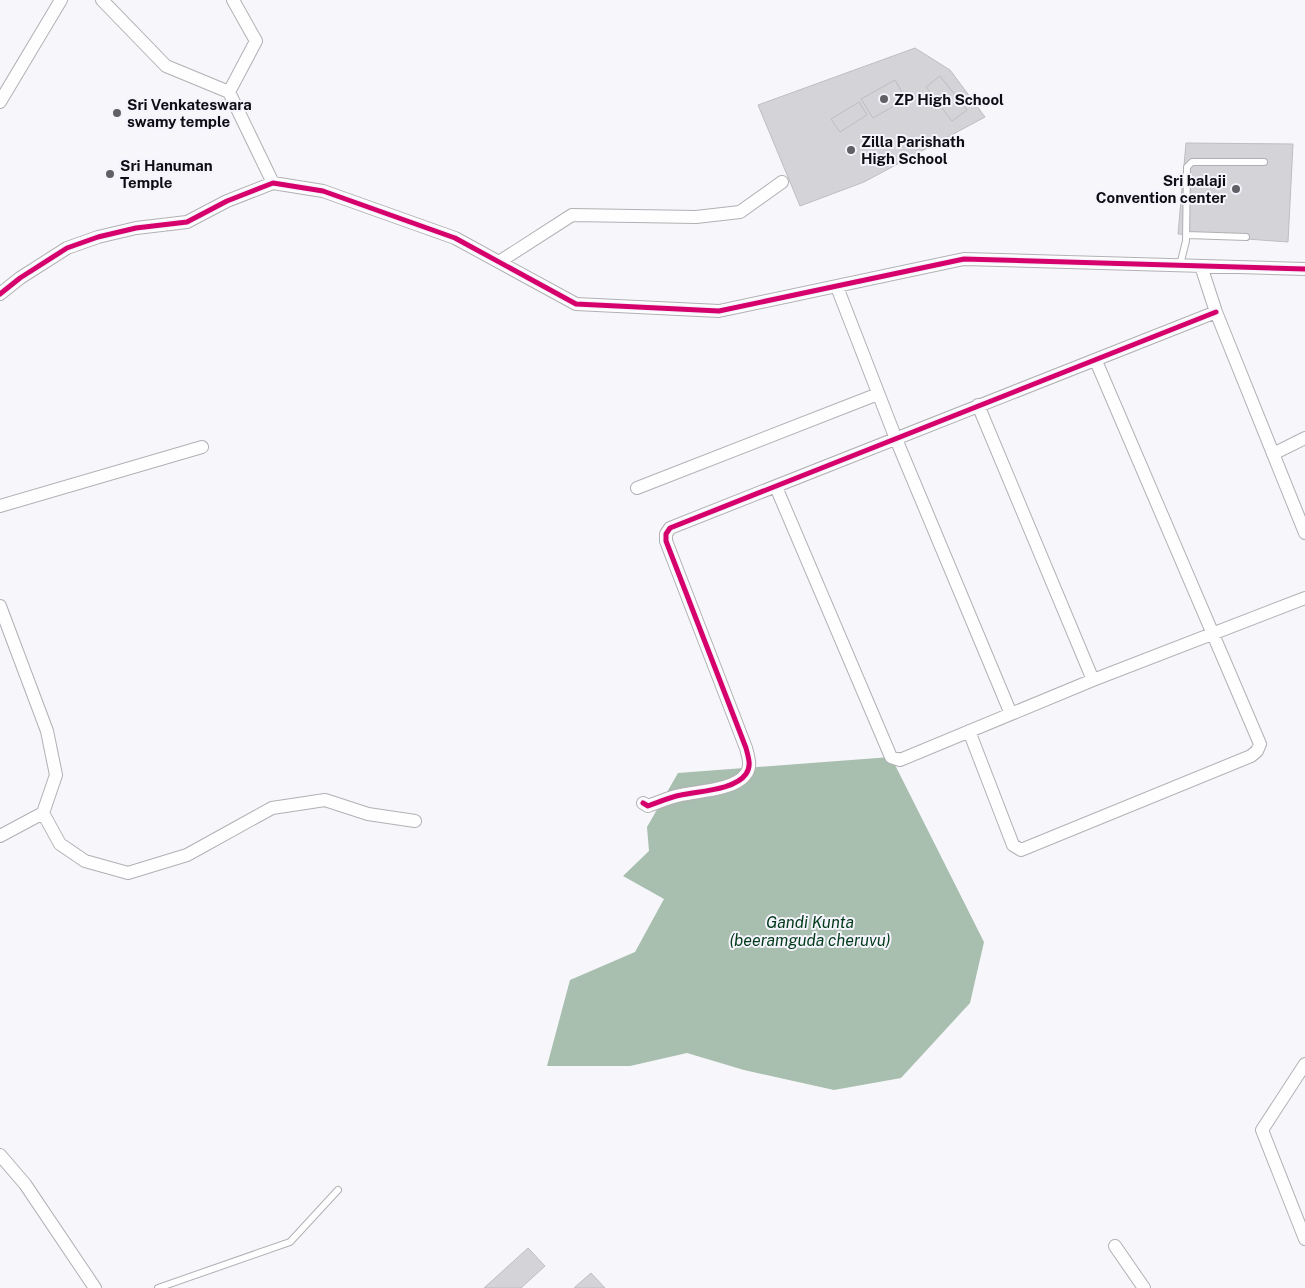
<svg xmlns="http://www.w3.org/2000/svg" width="1305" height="1288" font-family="'Public Sans',sans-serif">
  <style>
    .water { fill: #a8beae }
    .building { fill: #d4d4d8; stroke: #bebec2 }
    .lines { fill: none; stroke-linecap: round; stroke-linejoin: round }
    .lane-casing { stroke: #b1b1b5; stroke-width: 8 }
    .street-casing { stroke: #b1b1b5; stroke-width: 14 }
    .lane { stroke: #fefefe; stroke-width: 6 }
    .street { stroke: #fefefe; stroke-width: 12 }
    .cycleway-casing { stroke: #f5f4fd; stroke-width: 8 }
    .cycleway { stroke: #d6006c; stroke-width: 5 }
    .poi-dot { fill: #5f5f64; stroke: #f5f4fd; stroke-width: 2 }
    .labels { text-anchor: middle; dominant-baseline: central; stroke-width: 4; stroke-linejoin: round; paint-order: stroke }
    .poi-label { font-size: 15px; font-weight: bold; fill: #0e0d12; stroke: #f5f4fd; text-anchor: start }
    .water-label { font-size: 16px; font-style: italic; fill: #013a18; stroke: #f5f4fd }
  </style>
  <rect width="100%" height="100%" fill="#f6f6fb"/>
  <path class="water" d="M 891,757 L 984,942 L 970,1003 L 901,1078 L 834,1090 L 744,1070 L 687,1053 L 630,1066 L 547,1066 L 570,980 L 635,952 L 664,899 L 623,876 L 649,851 L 647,827 L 678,773 Z"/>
  <path class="building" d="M 915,48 L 950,70 L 985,117 L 864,182 L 800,206 L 758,105 Z
    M 940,76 L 967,110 L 952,121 L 926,87 Z
    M 895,80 L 906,99 L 873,118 L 861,99 Z
    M 859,102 L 867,115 L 840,132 L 831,119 Z
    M 1186,143 L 1293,144 L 1288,242 L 1178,234 Z
    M 528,1248 L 545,1266 L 521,1288 L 484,1288 Z
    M 591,1273 L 605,1288 L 574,1288 Z"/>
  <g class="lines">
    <g class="lane-casing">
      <path id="lane" d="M 1187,235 L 1246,237
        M 1180,265 L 1186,241 L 1187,167 L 1192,162 L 1264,162
        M 158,1288 L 290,1242 L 338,1190"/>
    </g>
    <g class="street-casing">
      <path id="street" d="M 102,0 L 166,66 L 229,92
        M 233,0 L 256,41 L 229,92 L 273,183
        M 0,102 L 61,0
        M 499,262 L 572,215 L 696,217 L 740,212 L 782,182
        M 1201,266 L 1216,312 L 1305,533
        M 837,287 L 896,439 L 1011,714
        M 0,294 L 20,278 L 67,248 L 98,237 L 136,228 L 187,222 L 227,201 L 273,183 L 323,191 L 455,238 L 576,304 L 719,311 L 964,259 L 1305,269
        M 978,405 L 1093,680
        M 1273,454 L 1305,438
        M 776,487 L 891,757 L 900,760 L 1093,680 L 1305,598
        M 637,488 L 878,394
        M 0,506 L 202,447
        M 0,606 L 47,731 L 56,775 L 43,813 L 0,836
        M 969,731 L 1013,845 L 1021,850 L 1251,756 L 1257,751 L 1260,744 L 1096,361
        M 643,803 L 648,806 C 659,802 670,797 681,795 C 699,791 735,790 746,774 C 752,766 748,756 746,748 L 666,541 L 666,534 L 670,528 L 1216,312
        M 43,813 L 60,844 L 85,861 L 128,873 L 187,855 L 272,808 L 325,800 L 368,814 L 415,821
        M 1305,1064 L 1262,1130 L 1305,1239
        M 0,1155 L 25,1184 L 95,1288
        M 1115,1246 L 1144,1288"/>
    </g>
    <use href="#lane" class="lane"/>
    <use href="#street" class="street"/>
    <g class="cycleway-casing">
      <path id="cycleway" d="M 0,294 L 20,278 L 67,248 L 98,237 L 136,228 L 187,222 L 227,201 L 273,183 L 323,191 L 455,238 L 576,304 L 719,311 L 964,259 L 1305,269
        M 643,803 L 648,806 C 659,802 670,797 681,795 C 699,791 735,790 746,774 C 752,766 748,756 746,748 L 666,541 L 666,534 L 670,528 L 1216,312"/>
    </g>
    <use href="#cycleway" class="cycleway"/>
  </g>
  <g class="poi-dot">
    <circle cx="884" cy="99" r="5"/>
    <circle cx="117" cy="113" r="5"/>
    <circle cx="851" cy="150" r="5"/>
    <circle cx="110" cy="174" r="5"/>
    <circle cx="1236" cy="189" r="5"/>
  </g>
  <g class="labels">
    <g class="poi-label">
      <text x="894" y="99">ZP High School</text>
      <text x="127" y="104">Sri Venkateswara<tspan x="127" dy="17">swamy temple</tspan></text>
      <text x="861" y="141">Zilla Parishath<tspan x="861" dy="17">High School</tspan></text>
      <text x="120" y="165">Sri Hanuman<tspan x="120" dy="17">Temple</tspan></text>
      <text x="1226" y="180" text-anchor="end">Sri balaji<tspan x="1226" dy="17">Convention center</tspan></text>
    </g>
    <g class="water-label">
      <text x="810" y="922">Gandi Kunta<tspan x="810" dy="18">(beeramguda cheruvu)</tspan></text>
    </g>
  </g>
</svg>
